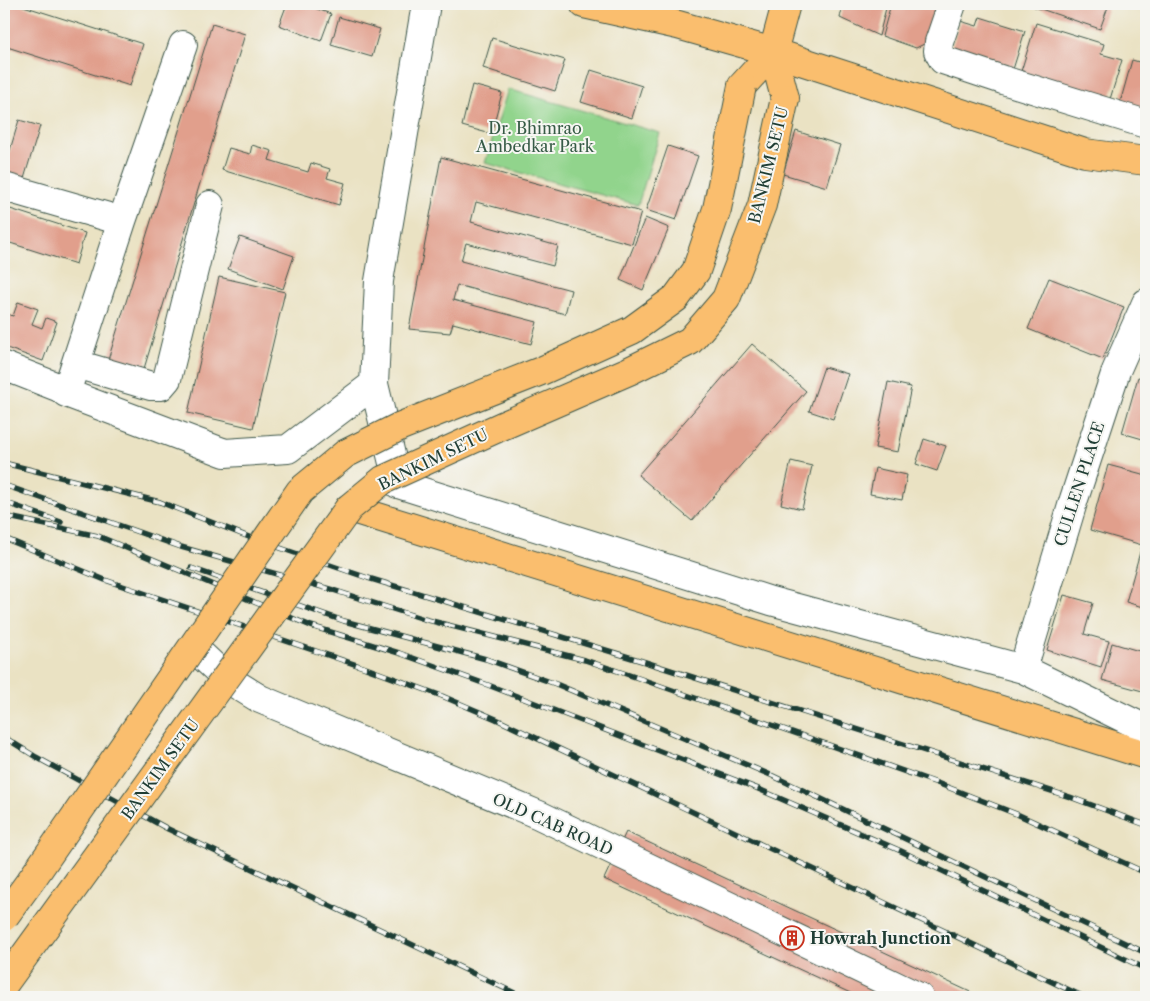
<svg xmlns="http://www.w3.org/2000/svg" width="1150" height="1001" font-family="'Libre Caslon Text',serif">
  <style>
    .green { fill: #91d48c; stroke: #588860 }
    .building { fill: #e19f8c }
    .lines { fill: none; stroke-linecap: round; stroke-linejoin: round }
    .minor-casing { stroke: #3d5649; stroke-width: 30 }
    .major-casing { stroke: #3d5649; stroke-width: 30 }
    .minor { stroke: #fff; stroke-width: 28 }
    .major { stroke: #fabe6e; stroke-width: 28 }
    .rail-casing { stroke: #1f3d34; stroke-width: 5.5 }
    .rail { stroke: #f6f6f2; stroke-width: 4; stroke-dasharray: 11; stroke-linecap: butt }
    .major-bridge-casing { stroke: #3d5649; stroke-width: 30; stroke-linecap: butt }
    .major-bridge { stroke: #fabe6e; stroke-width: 28 }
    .labels { text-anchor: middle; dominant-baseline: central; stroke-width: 4; stroke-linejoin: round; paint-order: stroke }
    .park-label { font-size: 16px; fill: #365b46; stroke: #f6f6f2 }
    .street-label { font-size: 16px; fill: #1f3d34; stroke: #f6f6f2 }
    .poi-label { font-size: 16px; font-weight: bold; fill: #1f3d34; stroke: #f6f6f2; text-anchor: start }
  </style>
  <rect width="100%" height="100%" fill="#f6f6f2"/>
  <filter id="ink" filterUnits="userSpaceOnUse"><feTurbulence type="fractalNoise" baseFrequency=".02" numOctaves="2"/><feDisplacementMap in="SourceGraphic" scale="10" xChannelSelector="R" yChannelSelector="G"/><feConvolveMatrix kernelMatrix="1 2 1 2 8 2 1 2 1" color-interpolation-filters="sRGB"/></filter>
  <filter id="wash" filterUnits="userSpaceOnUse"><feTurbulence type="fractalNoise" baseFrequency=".0096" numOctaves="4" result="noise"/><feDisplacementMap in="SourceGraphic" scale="20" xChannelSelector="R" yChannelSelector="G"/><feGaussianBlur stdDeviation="1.12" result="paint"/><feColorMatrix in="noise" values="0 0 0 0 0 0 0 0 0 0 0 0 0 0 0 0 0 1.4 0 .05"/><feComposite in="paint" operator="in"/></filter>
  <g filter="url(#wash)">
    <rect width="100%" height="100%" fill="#eae2c3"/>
    <path class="green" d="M 508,89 L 660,133 L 638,205 L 485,163 Z"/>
    <g id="blocks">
      <path class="building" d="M 4,4 L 17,4 L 143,44 L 130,86 L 4,46 Z
        M 287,4 L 303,4 L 331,14 L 321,41 L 279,25 Z
        M 843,4 L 887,4 L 879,36 L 840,18 Z
        M 891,4 L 943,4 L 934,39 L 916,48 L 882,36 Z
        M 1026,4 L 1109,4 L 1100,29 Z
        M 339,17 L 380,29 L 372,57 L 331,45 Z
        M 980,17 L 1025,31 L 1010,79 L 948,59 L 960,21 L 977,26 Z
        M 1036,23 L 1104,44 L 1101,54 L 1122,60 L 1107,109 L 1018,81 Z
        M 212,24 L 245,34 L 143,372 L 108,360 Z
        M 492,38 L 565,60 L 555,91 L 483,68 Z
        M 1132,60 L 1146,64 L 1146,120 L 1118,110 Z
        M 591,70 L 642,86 L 632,118 L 581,102 Z
        M 472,85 L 502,93 L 491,134 L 462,126 Z
        M 19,120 L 40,126 L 23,182 L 4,176 L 4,170 Z
        M 796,131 L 840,145 L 827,187 L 783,174 Z
        M 252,145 L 272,151 L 269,160 L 308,172 L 311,163 L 330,169 L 327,178 L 345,183 L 339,205 L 222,170 L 229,148 L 250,154 Z
        M 668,146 L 698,156 L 676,220 L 646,210 Z
        M 441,157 L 641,212 L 632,244 L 476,202 L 471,222 L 558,246 L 553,266 L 466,243 L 461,261 L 571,290 L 565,314 L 457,285 L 453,300 L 537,322 L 531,344 L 453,323 L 450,333 L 409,329 Z
        M 4,207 L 85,233 L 76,264 L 4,241 Z
        M 645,218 L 669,228 L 643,290 L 620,280 Z
        M 240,237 L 294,256 L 283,289 L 228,269 Z
        M 219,277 L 285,292 L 253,428 L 188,413 Z
        M 1049,278 L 1124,307 L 1103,359 L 1028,329 Z
        M 18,302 L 38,309 L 32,324 L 42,328 L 46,318 L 57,322 L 43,361 L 4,347 L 4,313 L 13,316 Z
        M 752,344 L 806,391 L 692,521 L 638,475 Z
        M 824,367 L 848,374 L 833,419 L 809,411 Z
        M 1138,377 L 1146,379 L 1146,440 L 1122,433 Z
        M 888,382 L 911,387 L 898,452 L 875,448 Z
        M 924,439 L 946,446 L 937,471 L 916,464 Z
        M 791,461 L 812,466 L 802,509 L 781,504 Z
        M 1108,465 L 1146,475 L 1146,608 L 1126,602 L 1142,545 L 1090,530 Z
        M 875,468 L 907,475 L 902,500 L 870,494 Z
        M 1064,595 L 1093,603 L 1084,634 L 1109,641 L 1101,667 L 1047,650 Z
        M 1112,643 L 1146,653 L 1146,692 L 1102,680 Z
        M 626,832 L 981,997 L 859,997 L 604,879 Z"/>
    </g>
  </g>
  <g filter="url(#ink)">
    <use href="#blocks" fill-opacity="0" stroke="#3d5649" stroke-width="1"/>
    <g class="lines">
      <g class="minor-casing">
        <path id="minor" d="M 426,4 L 379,281 L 374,384 L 398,484 L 771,601 L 1023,669 L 1146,729
          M 952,4 L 939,42 L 938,51 L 943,60 L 1003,80 L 1146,124
          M 4,187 L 122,221
          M 76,364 L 151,386 L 161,386 L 167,379 L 210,205
          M 4,366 L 60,388 L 66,393 L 225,453 L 288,449 L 374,384
          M 66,393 L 122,221 L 183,45
          M 193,647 L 226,678 L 260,699 L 539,815 L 919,997
          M 1023,669 L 1074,499 L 1116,371 L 1146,303"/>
      </g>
      <g class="major-casing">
        <path id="major" d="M 584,4 L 678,25 L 773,52 L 1085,153 L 1146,161
          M 773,52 L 785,98
          M 742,86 L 773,52 L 786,4
          M 349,508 L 1146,755"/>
      </g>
      <use href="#minor" class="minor"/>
      <use href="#major" class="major"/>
      <g class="rail-casing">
        <path id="rail" d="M 4,463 L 160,502 L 254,539 L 368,578 L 642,661 L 1070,797 L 1146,825
          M 4,485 L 181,547 L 333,590 L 424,619 L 585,660 L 641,679 L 937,783 L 1019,815 L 1146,873
          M 4,502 L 61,522
          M 4,516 L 98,536 L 311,626 L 399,653 L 488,685 L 756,788 L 901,851 L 1146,969
          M 4,538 L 105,580 L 363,667 L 442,696 L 496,719 L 1084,997
          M 191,568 L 344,621 L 486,659 L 556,684 L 773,776 L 1146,953
          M 4,737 L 36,757 L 168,829 L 523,997"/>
      </g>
      <use href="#rail" class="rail"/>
      <g class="major-bridge-casing">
        <path id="major-bridge" d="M 4,917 L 34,876 L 300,491 L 345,454 L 401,426 L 541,371 L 632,330 L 676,298 L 696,271 L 717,209 L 742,86
          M 4,984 L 349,508 L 383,480 L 502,426 L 629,371 L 690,341 L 726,299 L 762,205 L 785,98"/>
      </g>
      <use href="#major-bridge" class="major-bridge"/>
    </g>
  </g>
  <defs>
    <g id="building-ring" transform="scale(1.25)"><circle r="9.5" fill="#f6f6f2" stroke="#c8321e" stroke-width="1.5"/><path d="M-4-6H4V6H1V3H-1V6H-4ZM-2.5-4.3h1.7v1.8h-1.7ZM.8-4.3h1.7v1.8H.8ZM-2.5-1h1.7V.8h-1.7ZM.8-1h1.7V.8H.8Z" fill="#c8321e"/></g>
  </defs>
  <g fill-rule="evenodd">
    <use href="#building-ring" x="792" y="938"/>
  </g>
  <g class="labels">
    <g class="park-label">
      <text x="535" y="128">Dr. Bhimrao<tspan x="535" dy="18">Ambedkar Park</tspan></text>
    </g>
    <g class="street-label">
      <text transform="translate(768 165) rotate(-76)">BANKIM SETU</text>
      <text transform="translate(433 459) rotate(-26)">BANKIM SETU</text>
      <text transform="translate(1079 484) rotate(-72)">CULLEN PLACE</text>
      <text transform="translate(160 769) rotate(-54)">BANKIM SETU</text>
      <text transform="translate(553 824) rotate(24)">OLD CAB ROAD</text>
    </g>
    <g class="poi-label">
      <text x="810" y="938">Howrah Junction</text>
    </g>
  </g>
  <rect width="1150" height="1001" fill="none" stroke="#f6f6f2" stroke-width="20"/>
</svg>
